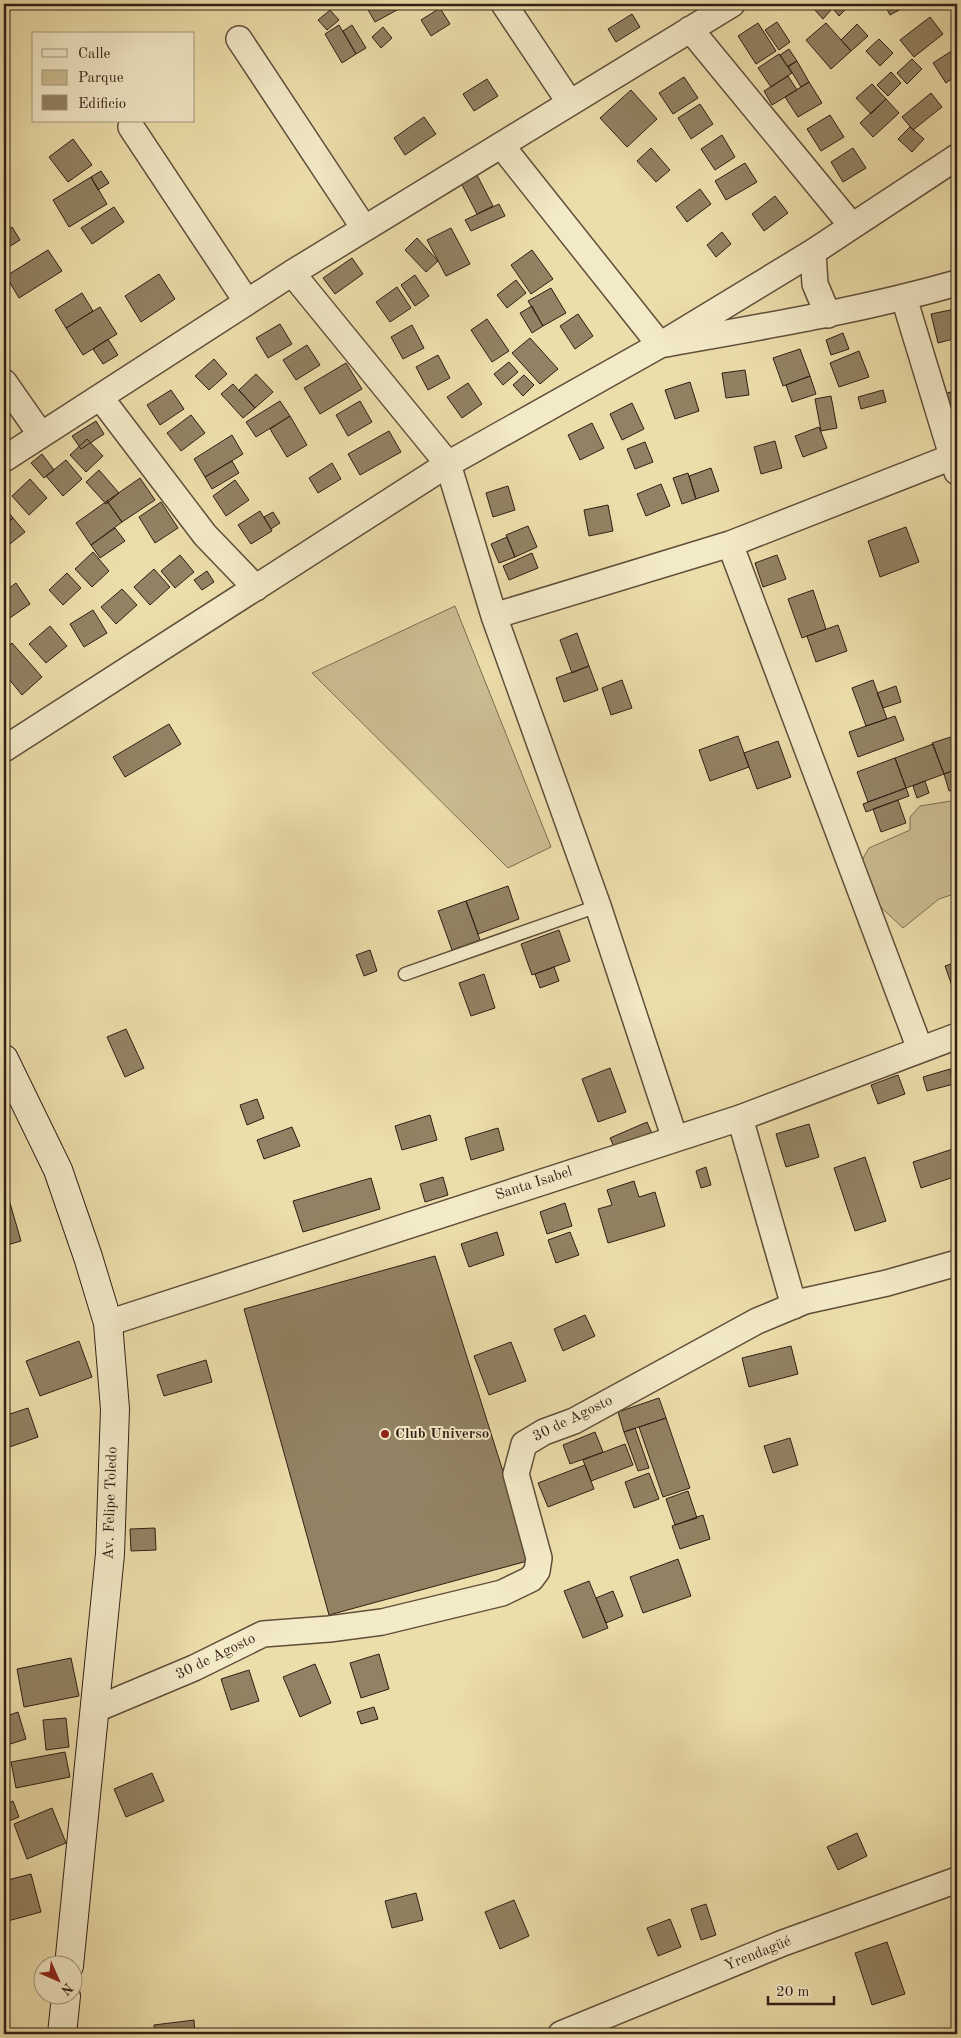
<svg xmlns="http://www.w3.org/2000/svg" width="961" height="2038" font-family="'Old Standard TT',serif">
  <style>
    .green { fill: #ccbd92; stroke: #7e6e54 }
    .building { fill: #928263; stroke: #311e15 }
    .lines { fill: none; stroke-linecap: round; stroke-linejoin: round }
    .lane-casing { stroke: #604e3a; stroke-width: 15 }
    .street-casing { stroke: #604e3a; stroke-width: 28 }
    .secondary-casing { stroke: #311e15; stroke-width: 30 }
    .lane { stroke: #f3eac8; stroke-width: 12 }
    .street { stroke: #f3eac8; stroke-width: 25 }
    .secondary { stroke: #f3eac8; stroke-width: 28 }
    .poi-dot { fill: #8f2418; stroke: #f3eac8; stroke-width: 2 }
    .labels { text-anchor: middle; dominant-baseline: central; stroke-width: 4; stroke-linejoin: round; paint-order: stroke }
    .street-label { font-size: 15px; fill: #311e15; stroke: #f3eac8 }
    .poi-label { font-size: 15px; font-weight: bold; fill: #311e15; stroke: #f3eac8; text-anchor: start }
  </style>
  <rect width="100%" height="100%" fill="#ecdeab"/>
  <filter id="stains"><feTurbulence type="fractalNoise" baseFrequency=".004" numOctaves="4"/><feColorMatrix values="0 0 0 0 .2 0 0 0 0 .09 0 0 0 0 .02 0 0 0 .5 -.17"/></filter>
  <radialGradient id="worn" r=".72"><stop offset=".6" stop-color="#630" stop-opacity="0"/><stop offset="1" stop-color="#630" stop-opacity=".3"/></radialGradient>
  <path class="green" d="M 455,606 L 551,847 L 508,868 L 312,673 Z
    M 957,800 L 957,893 L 939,899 L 903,928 L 870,897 L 861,862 L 869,848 L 910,830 L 910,817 L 920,806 Z"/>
  <path class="building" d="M 375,4 L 408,4 L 375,22 L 367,8 Z
    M 817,4 L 826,4 L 832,9 L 823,19 L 813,8 Z
    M 829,4 L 851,4 L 839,16 Z
    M 884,4 L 910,4 L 890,15 Z
    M 440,8 L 450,24 L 431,36 L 421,20 Z
    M 330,10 L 339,20 L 327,30 L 318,20 Z
    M 632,14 L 640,27 L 616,42 L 608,29 Z
    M 930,17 L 943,34 L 914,57 L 900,40 Z
    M 777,22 L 790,42 L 779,50 L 765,30 Z
    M 758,23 L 776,51 L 756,64 L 738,36 Z
    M 826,23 L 851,51 L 831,69 L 806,40 Z
    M 857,24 L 868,36 L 851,51 L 841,40 Z
    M 339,25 L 356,54 L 342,63 L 325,34 Z
    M 352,25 L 366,48 L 356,54 L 343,31 Z
    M 383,27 L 392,38 L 381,48 L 372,37 Z
    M 879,39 L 893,53 L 880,66 L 866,51 Z
    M 789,49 L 797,61 L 788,67 L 780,55 Z
    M 953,50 L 957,56 L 957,75 L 946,83 L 933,63 Z
    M 779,54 L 792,73 L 771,87 L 758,68 Z
    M 912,59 L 922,69 L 907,84 L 897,73 Z
    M 797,61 L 809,82 L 801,87 L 788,66 Z
    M 891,72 L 901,83 L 888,96 L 877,85 Z
    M 788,76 L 797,90 L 772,105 L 764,91 Z
    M 684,77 L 698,98 L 673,114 L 659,93 Z
    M 487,79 L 498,96 L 474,111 L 463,94 Z
    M 809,82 L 822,103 L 798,117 L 785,97 Z
    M 872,84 L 886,99 L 871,114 L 856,98 Z
    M 631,90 L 657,119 L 627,147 L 600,118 Z
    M 931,93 L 942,107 L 913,130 L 902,117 Z
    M 886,99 L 899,113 L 873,137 L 860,123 Z
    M 700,104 L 713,124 L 691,139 L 678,118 Z
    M 830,115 L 844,137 L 821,151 L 807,129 Z
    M 424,117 L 436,134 L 405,155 L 394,138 Z
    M 910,127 L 924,139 L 912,152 L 898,139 Z
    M 722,135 L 735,157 L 715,170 L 701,149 Z
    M 73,139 L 92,165 L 68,182 L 49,157 Z
    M 651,148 L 670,170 L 656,182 L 637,161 Z
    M 853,148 L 866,168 L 843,182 L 831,162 Z
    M 745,163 L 757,182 L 726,200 L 715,181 Z
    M 101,171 L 109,183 L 98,190 L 91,177 Z
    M 477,175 L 493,206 L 477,214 L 461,183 Z
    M 91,177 L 107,204 L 69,227 L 53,200 Z
    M 700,189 L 711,204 L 687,222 L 676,207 Z
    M 775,196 L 788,213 L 764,231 L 752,214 Z
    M 499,204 L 505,216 L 471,231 L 465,220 Z
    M 114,207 L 124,222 L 92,244 L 81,228 Z
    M 12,227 L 20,240 L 4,250 L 4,233 Z
    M 451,228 L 470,264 L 446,276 L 427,240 Z
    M 722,232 L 731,244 L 716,257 L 707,245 Z
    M 417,238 L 438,261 L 426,272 L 405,250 Z
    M 48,250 L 62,271 L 19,298 L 6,276 Z
    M 532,250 L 553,279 L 531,294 L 511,265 Z
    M 352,258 L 363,274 L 335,294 L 323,278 Z
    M 159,274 L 175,299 L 141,322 L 125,296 Z
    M 415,275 L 429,296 L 415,306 L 401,285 Z
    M 516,280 L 526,293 L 507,308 L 497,295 Z
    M 397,287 L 411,308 L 390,322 L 376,302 Z
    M 551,288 L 566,313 L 543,326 L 528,301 Z
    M 82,293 L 93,311 L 66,328 L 55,310 Z
    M 532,306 L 543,326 L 532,333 L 520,313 Z
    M 100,307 L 117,334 L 83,355 L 66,328 Z
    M 955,309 L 957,338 L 938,343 L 931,314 Z
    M 578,314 L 593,336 L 575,349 L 560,326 Z
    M 487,319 L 509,351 L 492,362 L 471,330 Z
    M 280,324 L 292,344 L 268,358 L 256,338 Z
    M 412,325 L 424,348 L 403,359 L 391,337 Z
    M 843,333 L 849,349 L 831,355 L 826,340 Z
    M 530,338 L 558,369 L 540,384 L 512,353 Z
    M 108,339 L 118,355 L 103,364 L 93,349 Z
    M 307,345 L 320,365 L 296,380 L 283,360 Z
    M 800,349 L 810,376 L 783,386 L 773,358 Z
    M 859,351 L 869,377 L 839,387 L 830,363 Z
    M 438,355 L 450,378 L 428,390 L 416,367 Z
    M 214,359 L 227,374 L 209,390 L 195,376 Z
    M 509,362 L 518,372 L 503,385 L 494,374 Z
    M 346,363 L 362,389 L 320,414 L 304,388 Z
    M 745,370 L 749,395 L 726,398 L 722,373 Z
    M 256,374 L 273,392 L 255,408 L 239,390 Z
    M 524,375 L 534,385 L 523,396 L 513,385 Z
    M 810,376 L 816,394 L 792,402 L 786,385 Z
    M 690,382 L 699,411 L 675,419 L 665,390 Z
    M 468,383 L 482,404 L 462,418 L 447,397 Z
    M 233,384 L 255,408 L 243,418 L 221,394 Z
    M 171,390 L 184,409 L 160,425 L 147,405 Z
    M 883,390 L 886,402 L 861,409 L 858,397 Z
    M 957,390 L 957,415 L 948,418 L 941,395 Z
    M 831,396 L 837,428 L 821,431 L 815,399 Z
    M 280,401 L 290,416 L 256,437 L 246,422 Z
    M 360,401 L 372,422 L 348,436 L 336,415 Z
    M 632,403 L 644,429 L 622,440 L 610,414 Z
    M 191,415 L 205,433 L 181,451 L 167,433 Z
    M 290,416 L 307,445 L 287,457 L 270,429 Z
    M 96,421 L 104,434 L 81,449 L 72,436 Z
    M 592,423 L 604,448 L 580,460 L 568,435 Z
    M 819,427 L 827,448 L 803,457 L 795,436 Z
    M 389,431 L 401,452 L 360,475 L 348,454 Z
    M 232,435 L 243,454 L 205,477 L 194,459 Z
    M 87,439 L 103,456 L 86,472 L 70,455 Z
    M 775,441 L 782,468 L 761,474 L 754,447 Z
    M 645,442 L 653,462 L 635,469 L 627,449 Z
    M 42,454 L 54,470 L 44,478 L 31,463 Z
    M 66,460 L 82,479 L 63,496 L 46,476 Z
    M 232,461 L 239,473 L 212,489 L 205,477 Z
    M 332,463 L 341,479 L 318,493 L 309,478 Z
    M 711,468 L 719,491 L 696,499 L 689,476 Z
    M 99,470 L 119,493 L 106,504 L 86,482 Z
    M 688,473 L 696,499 L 682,504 L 673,478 Z
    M 140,478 L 155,500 L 122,522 L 107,501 Z
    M 30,479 L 47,498 L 29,515 L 12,496 Z
    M 235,480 L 249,500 L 226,516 L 213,496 Z
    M 661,484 L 670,506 L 646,516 L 637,494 Z
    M 508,486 L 515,510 L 493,517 L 486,493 Z
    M 107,501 L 122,522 L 91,545 L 76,523 Z
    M 161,502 L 178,528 L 155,543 L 139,517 Z
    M 608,505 L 613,531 L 589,536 L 584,510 Z
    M 4,506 L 13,518 L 4,526 Z
    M 260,511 L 272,531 L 251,544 L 238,525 Z
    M 273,512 L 280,523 L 271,529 L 264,517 Z
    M 13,518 L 25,532 L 6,547 L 4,544 L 4,526 Z
    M 528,526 L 537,547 L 515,557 L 506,535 Z
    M 906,527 L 919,562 L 880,577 L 868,541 Z
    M 115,528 L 125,541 L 100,558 L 91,545 Z
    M 507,537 L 515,557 L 499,563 L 491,544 Z
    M 93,552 L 109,571 L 92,587 L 75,569 Z
    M 532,553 L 538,568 L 509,580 L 503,566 Z
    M 180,555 L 194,572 L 175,588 L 161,571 Z
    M 777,555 L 786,579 L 763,587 L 755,563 Z
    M 154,569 L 170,587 L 150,605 L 134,587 Z
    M 207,571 L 214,582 L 202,590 L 194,580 Z
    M 67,573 L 81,588 L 63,605 L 49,590 Z
    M 16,583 L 30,604 L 4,622 L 4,592 Z
    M 122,589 L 137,605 L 116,624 L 101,607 Z
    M 813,590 L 826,629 L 802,638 L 788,599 Z
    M 93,610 L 107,633 L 84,647 L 70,624 Z
    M 838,625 L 847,651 L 816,662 L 807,636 Z
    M 50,626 L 67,646 L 46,663 L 29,644 Z
    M 577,633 L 589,666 L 572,673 L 560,640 Z
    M 12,643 L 42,677 L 22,695 L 4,673 L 4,650 Z
    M 589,666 L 598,690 L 564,702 L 556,678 Z
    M 622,680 L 632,708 L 611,715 L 602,688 Z
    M 873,680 L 887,719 L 866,726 L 852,688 Z
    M 896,686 L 901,702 L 883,708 L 877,693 Z
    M 895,716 L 904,740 L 858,757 L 849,732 Z
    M 169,724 L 181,744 L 125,777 L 113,757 Z
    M 957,735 L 957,769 L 944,774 L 932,743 Z
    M 738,736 L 749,767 L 710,781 L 699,750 Z
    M 778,741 L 791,777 L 757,789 L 744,753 Z
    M 933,744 L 944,774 L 906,788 L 895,758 Z
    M 895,758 L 906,788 L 868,802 L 857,772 Z
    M 957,769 L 957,789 L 949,791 L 944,774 Z
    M 925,781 L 929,793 L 917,798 L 913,786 Z
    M 906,788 L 909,796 L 866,812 L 863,804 Z
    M 898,800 L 906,823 L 881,832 L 873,809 Z
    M 508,886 L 519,919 L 478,934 L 466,901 Z
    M 466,901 L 480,940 L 452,950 L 438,911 Z
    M 559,930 L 570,961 L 532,975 L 521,944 Z
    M 370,950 L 377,971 L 364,976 L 356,955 Z
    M 957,962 L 957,1000 L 945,966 Z
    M 554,967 L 559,981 L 540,988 L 535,974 Z
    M 484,974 L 495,1008 L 471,1016 L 459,983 Z
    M 126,1029 L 144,1068 L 125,1077 L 107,1037 Z
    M 610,1068 L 626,1112 L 598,1122 L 582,1079 Z
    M 950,1069 L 954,1084 L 927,1091 L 923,1077 Z
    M 898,1075 L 905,1094 L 878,1104 L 871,1085 Z
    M 257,1099 L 264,1118 L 247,1125 L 240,1105 Z
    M 430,1115 L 437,1140 L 402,1150 L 395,1126 Z
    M 647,1122 L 653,1136 L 616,1151 L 610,1138 Z
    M 809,1124 L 819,1157 L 786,1167 L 776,1134 Z
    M 292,1127 L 300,1146 L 264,1159 L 257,1140 Z
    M 498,1128 L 504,1150 L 471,1160 L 465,1138 Z
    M 956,1148 L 957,1176 L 921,1188 L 913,1162 Z
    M 865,1157 L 886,1221 L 855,1231 L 834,1168 Z
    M 706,1167 L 711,1185 L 701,1188 L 696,1171 Z
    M 443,1177 L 448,1195 L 425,1202 L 420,1184 Z
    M 371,1178 L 380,1209 L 303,1232 L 293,1201 Z
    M 634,1181 L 639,1197 L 655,1192 L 665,1226 L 608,1243 L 598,1209 L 612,1205 L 607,1190 Z
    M 10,1203 L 21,1241 L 4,1246 L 4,1205 Z
    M 565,1203 L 572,1226 L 547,1234 L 540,1212 Z
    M 497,1232 L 504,1255 L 469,1267 L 461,1244 Z
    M 570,1232 L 579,1255 L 556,1263 L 548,1240 Z
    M 435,1256 L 531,1560 L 329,1615 L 244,1309 Z
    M 585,1315 L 595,1336 L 563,1351 L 554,1329 Z
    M 79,1341 L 92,1377 L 40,1396 L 26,1361 Z
    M 511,1342 L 526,1381 L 489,1395 L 474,1356 Z
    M 791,1346 L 798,1374 L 749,1387 L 742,1358 Z
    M 206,1360 L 212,1382 L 164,1396 L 157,1375 Z
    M 659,1398 L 666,1418 L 624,1432 L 618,1412 Z
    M 28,1408 L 38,1437 L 4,1449 L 4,1416 Z
    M 666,1418 L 690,1488 L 663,1497 L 639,1427 Z
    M 635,1428 L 649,1468 L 638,1471 L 624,1432 Z
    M 595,1432 L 603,1452 L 570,1464 L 563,1445 Z
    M 790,1438 L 798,1465 L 773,1473 L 764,1446 Z
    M 625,1444 L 633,1465 L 591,1481 L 583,1460 Z
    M 585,1465 L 594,1489 L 548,1507 L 538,1483 Z
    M 649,1473 L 659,1499 L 634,1508 L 625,1482 Z
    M 688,1491 L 697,1518 L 675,1525 L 666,1499 Z
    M 703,1515 L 710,1539 L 680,1549 L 672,1526 Z
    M 155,1528 L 156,1550 L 131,1551 L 130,1529 Z
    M 678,1559 L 691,1596 L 643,1613 L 630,1577 Z
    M 589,1581 L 608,1628 L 583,1638 L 564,1591 Z
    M 613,1591 L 623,1616 L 606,1623 L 596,1598 Z
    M 379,1654 L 389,1689 L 361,1698 L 350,1663 Z
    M 71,1658 L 79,1696 L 24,1707 L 17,1669 Z
    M 315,1664 L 331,1703 L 300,1717 L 283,1677 Z
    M 249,1670 L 259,1701 L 231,1710 L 221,1679 Z
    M 374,1707 L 378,1719 L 361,1724 L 357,1712 Z
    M 18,1712 L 26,1739 L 4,1746 L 4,1717 Z
    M 66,1718 L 69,1747 L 46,1750 L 43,1720 Z
    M 65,1752 L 70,1777 L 16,1788 L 11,1762 Z
    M 152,1773 L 164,1801 L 126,1817 L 114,1789 Z
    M 13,1801 L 19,1817 L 4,1823 L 4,1805 Z
    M 52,1808 L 66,1843 L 27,1859 L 14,1824 Z
    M 857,1833 L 867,1856 L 838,1870 L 827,1847 Z
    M 31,1874 L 41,1912 L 4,1922 L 4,1881 Z
    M 416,1893 L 423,1920 L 392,1928 L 385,1901 Z
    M 514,1900 L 529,1936 L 500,1949 L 485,1912 Z
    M 706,1904 L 716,1935 L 701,1940 L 691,1909 Z
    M 670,1919 L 681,1947 L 658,1956 L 647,1928 Z
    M 887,1942 L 905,1994 L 872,2005 L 855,1953 Z
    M 194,2020 L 195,2034 L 155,2034 L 154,2025 Z"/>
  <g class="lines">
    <g class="lane-casing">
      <path id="lane" d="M 405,974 L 598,906"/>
    </g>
    <g class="street-casing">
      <path id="street" d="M 504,4 L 570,103
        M 690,29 L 852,226
        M 239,39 L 364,228
        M 131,127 L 247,302
        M 501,145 L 660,345 C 760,327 859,311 957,283
        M 813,252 L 815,284 L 828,315
        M 292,273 L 448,464 L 494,616 L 598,906 L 675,1139
        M 904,298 L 957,472
        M 4,382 L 41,435
        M 100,397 L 205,535 L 256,588
        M 4,459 L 292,273 L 732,4
        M 730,544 L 920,1049
        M 494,616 L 730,544 L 957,455
        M 4,749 L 448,464 L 660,345 L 813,252 L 957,157
        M 740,1118 L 794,1306
        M 108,1323 L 740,1118 L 957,1036
        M 94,1710 L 194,1668 L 263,1634 L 329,1629 L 382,1622 L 502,1593 L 531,1579 L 537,1571 L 539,1558 L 516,1474 L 524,1444 L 544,1432 L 574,1421 L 757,1321 L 805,1301 L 887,1283 L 957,1263
        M 561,2034 L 783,1943 L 957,1880"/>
    </g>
    <g class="secondary-casing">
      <path id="secondary" d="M 4,1059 L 58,1170 L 88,1257 L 108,1323 L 115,1409 L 110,1554 L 69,1966
        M 62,2034 L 66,1996"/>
    </g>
    <use href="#lane" class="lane"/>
    <use href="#street" class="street"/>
    <use href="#secondary" class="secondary"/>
  </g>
  <circle class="poi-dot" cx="385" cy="1434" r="5"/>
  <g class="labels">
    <g class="street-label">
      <text transform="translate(534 1184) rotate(-18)">Santa Isabel</text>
      <text transform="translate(573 1419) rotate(-26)">30 de Agosto</text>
      <text transform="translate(111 1503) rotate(-88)">Av. Felipe Toledo</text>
      <text transform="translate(216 1657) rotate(-26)">30 de Agosto</text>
      <text transform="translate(758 1954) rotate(-22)">Yrendagüé</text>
    </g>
    <g class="poi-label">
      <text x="395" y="1434">Club Universo</text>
    </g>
  </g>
  <rect width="961" height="2038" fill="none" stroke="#ecdeab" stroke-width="20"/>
  <rect x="5" y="5" width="951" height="2028" fill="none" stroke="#311e15" stroke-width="2.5"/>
  <rect x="10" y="10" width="941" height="2018" fill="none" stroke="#311e15"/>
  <rect x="32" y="32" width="162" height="90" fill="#f3eac8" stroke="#a59880"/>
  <rect x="42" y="49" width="25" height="8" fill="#f3eac8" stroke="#a59880"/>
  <text x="78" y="58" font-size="15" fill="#311e15">Calle</text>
  <rect x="42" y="70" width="25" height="15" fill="#ccbd92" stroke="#a59880"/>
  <text x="78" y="82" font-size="15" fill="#311e15">Parque</text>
  <rect x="42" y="95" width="25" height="15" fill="#928263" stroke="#a59880"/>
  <text x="78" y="108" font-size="15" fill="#311e15">Edificio</text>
  <g transform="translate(58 1980) rotate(135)"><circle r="24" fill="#f3eac8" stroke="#a59880"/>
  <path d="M0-4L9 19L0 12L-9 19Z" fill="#8f2418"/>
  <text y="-8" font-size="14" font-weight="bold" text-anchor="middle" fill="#311e15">N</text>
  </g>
  <path d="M768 1996v8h66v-8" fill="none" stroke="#311e15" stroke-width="2.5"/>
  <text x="776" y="1996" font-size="15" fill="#311e15" stroke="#f3eac8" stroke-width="4" paint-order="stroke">20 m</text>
  <rect width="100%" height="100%" filter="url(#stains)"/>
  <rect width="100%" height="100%" fill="url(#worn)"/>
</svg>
